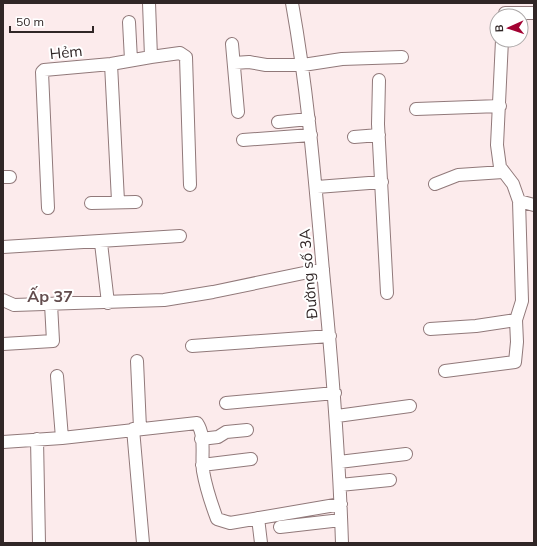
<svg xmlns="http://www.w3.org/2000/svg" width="537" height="546" font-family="Mulish,sans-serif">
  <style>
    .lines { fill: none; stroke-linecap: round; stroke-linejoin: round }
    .minor-casing { stroke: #91797a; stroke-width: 14 }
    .minor { stroke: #fff; stroke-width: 12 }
    .labels { text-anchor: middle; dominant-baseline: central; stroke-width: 4; stroke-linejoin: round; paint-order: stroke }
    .street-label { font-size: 15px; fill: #302626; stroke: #fff }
    .neighbourhood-label { font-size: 16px; font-weight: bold; fill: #634d4e; stroke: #fff }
  </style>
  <rect width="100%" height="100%" fill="#fcebec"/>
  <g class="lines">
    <g class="minor-casing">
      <path id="minor" d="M 292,3 C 308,92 315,181 323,271 C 332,362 339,452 342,543
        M 505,13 L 534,13
        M 129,22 L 131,60
        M 502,40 L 497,145 L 500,167 L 513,184 L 519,201 L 534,205
        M 232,44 L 238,112
        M 151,57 L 180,53 L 186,57 L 190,185
        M 234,63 L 249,62 L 266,65 L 303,65 L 342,59 L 402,57
        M 111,64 L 118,201
        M 379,80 L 378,124 L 387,293
        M 416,109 L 500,106
        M 278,122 L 309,119
        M 354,137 L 379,135
        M 243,140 L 311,135
        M 3,177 L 10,177
        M 435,184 L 458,175 L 503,172
        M 317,187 L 382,182
        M 91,203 L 136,202
        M 48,208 L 42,72 L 44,70 L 111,64 L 151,57 L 149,3
        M 101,243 L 108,303
        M 3,247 L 180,236
        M 3,300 L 14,305 L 164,300 L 213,292 L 323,269
        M 430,329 L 476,326 L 516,320 L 522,301 L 519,201
        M 3,344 L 53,341 L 51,304
        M 192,346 L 330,336
        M 137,361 L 140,428
        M 445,371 L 515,362 L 517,342 L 516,320
        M 57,376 L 62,438
        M 226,403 L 335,393
        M 337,416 L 410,406
        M 133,429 L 143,543
        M 37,439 L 39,543
        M 201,439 L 218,437 L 226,432 L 247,430
        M 3,442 L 62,438 L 197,423 C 206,436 201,456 203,471 C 206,488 211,503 217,519 L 230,523 L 341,504
        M 339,462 L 406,454
        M 202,465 L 251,459
        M 340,485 L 390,480
        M 258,518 L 261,543
        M 280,527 L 341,520"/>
    </g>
    <use href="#minor" class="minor"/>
  </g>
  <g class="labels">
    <g class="street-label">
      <text transform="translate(66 52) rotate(-6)">Hẻm</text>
      <text transform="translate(308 274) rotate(-95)">Đường số 3A</text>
    </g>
    <g class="neighbourhood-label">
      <text x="50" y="296">Ấp 37</text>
    </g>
  </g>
  <rect width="537" height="546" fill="none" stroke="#302626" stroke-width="8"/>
  <g transform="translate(509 28) rotate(267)"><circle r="19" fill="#ffffff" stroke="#aca8a8"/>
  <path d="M0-3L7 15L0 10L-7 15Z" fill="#a20232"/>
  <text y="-6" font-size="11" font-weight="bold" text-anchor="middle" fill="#302626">B</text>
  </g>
  <path d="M10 26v6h83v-6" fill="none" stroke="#302626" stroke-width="2"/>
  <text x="16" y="26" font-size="12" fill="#302626" stroke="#ffffff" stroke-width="3" paint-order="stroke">50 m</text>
</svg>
